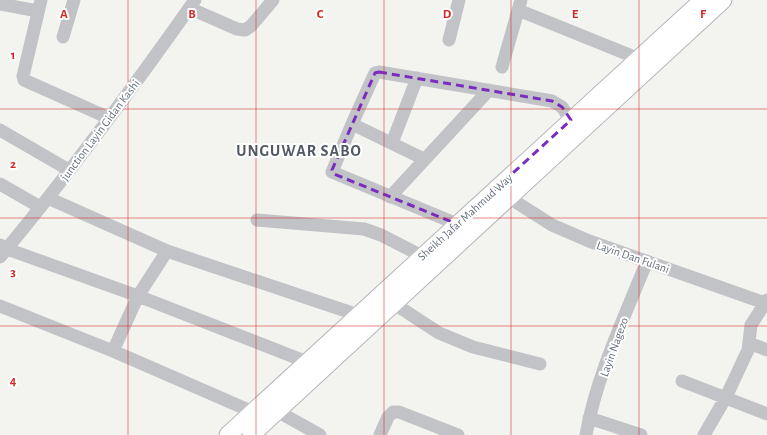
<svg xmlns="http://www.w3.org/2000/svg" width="767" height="435" font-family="'Alegreya Sans',sans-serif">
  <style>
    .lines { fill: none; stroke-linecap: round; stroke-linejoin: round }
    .major-casing { stroke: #b4b6ba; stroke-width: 19 }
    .minor { stroke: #c1c3c7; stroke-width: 13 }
    .major { stroke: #fff; stroke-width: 17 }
    .marked { fill: none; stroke: #7b2cbf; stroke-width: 3; stroke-dasharray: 8 5; stroke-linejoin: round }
    .grid { fill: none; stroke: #d62828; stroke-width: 1; stroke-opacity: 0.55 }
    .labels { text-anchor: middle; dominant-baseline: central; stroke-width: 4; stroke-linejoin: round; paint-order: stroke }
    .street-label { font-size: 12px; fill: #646e7e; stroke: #fff }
    .district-label { font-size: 16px; font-weight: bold; letter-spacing: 1px; fill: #525964; stroke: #fff }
    .grid-label { font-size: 13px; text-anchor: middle; font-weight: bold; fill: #d62828; stroke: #fff; stroke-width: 4; stroke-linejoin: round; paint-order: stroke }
  </style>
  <rect width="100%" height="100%" fill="#f3f3ef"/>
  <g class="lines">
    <g class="major-casing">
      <path id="major" d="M 228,435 L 703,0
        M 251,435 L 723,0"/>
    </g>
    <path class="minor" d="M 41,0 L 23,76 L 24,80 L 109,118
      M 0,4 L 38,11
      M 189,8 L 237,29 L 245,30 L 251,26 L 273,0
      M 518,10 L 637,58
      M 63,37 L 74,0
      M 449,40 L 459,0
      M 502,67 L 521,0
      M 352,124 L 375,73 L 379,72 L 552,101 L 562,107 L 571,120
      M 0,130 L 69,170
      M 392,143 L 417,78
      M 424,159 L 352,124 L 332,172 L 457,224
      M 0,184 L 40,207
      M 390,197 L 489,90
      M 508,197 L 552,225 L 589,241 L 765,303
      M 48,198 L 167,251 L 358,315
      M 257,220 L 364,229 L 381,235 L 422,256
      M 0,245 L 7,249 L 138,296 L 307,362
      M 0,257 C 69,174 133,88 195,0
      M 393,303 L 439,333 L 473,347 L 540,364
      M 0,306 L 113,351 L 253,412
      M 749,343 L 767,350
      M 113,351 L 138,296 L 167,251
      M 682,381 L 767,414
      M 277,411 L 320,435
      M 589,418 L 641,435
      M 380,435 L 388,417 L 393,412 L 399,412 L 458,435
      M 586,435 C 596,377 625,316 647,261
      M 704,435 L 726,397 L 748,350 L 751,325 L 767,300"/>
    <use href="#major" class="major"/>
  </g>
  <path class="marked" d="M 379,72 L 552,101 L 562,107 L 571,120 L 457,224 L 334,174 L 332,170 L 375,73 Z"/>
  <path class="grid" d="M 128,0 L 128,435M 256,0 L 256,435M 384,0 L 384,435M 511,0 L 511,435M 639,0 L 639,435M 0,109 L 767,109M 0,218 L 767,218M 0,326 L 767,326"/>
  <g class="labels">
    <g class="street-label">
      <text transform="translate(100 130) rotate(-53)">junction Layin Gidan Kashi</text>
      <text transform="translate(465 217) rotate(-42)">Sheikh Jafar Mahmud Way</text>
      <text transform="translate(633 257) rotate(19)">Layin Dan Fulani</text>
      <text transform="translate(614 347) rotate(-70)">Layin Nagezo</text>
    </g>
    <g class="district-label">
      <text x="299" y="151">UNGUWAR SABO</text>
    </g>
  </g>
  <g class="grid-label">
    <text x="64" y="18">A</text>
    <text x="192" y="18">B</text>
    <text x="320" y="18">C</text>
    <text x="447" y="18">D</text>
    <text x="575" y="18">E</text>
    <text x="703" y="18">F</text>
    <text x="13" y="59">1</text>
    <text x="13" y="168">2</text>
    <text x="13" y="276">3</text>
    <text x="13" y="385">4</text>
  </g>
</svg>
